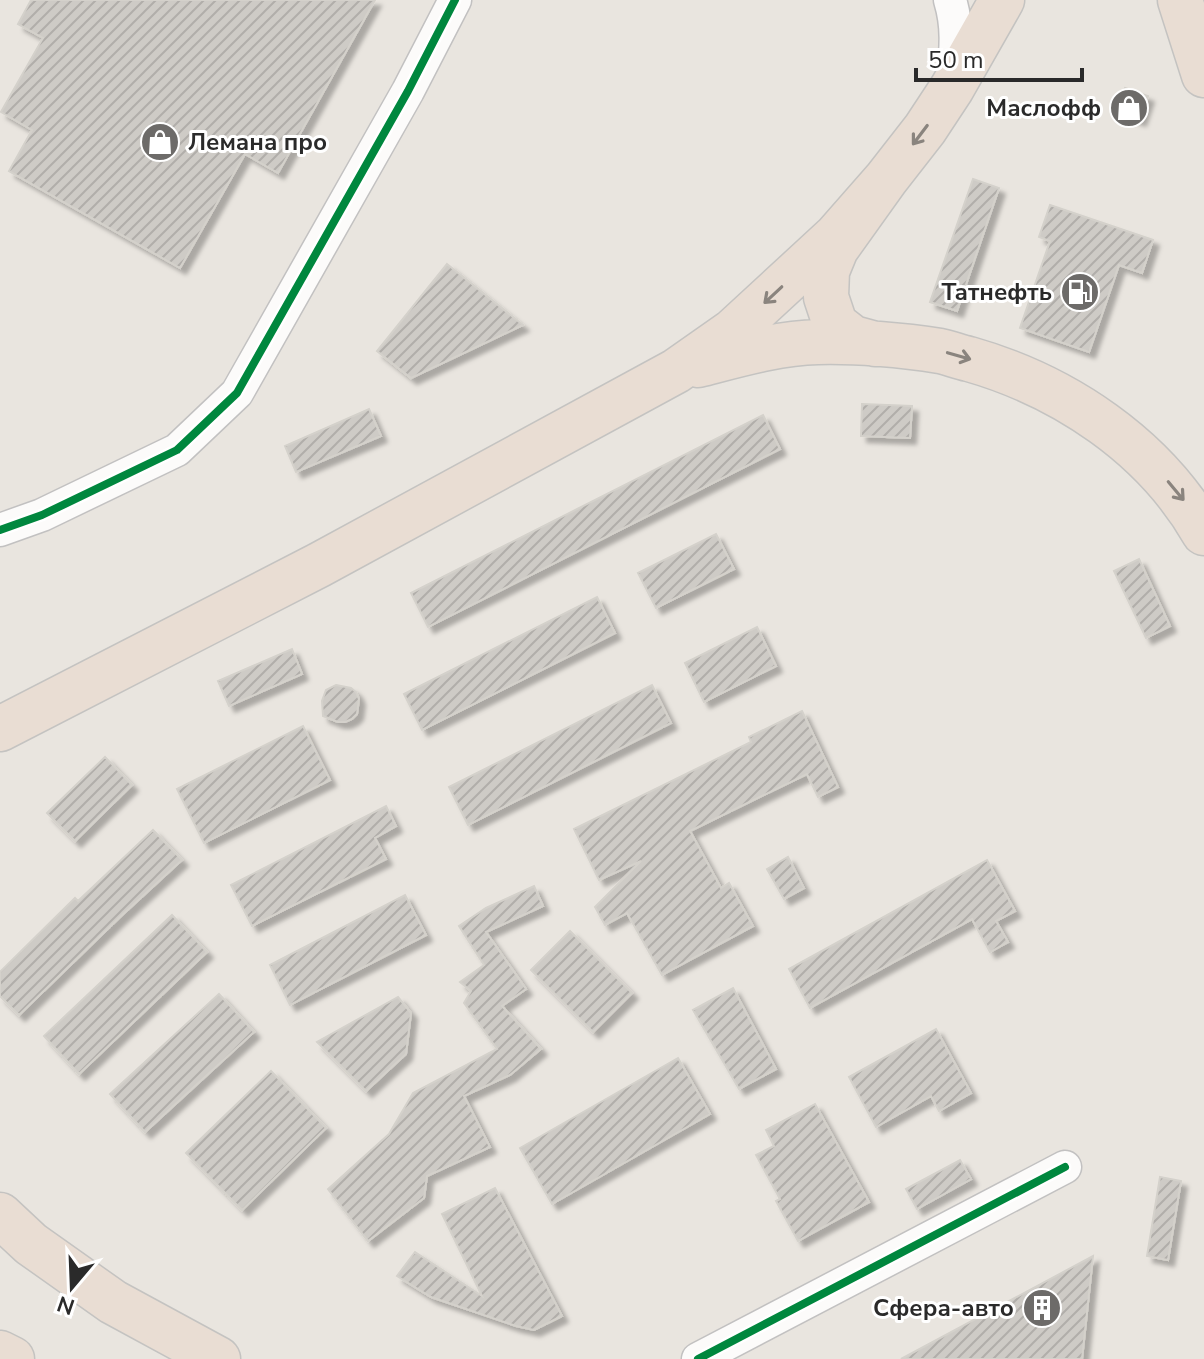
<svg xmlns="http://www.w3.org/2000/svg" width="1204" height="1359" font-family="'Nunito Sans',sans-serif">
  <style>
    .building { fill: url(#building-hatch); stroke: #d4d1cb; stroke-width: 2; filter: url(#shadow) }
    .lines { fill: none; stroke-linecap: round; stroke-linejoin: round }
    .minor-casing { stroke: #c2c1c1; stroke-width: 35 }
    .highway-casing { stroke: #c4c3c1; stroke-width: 47 }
    .minor { stroke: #fcfbfa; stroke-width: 32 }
    .highway { stroke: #e9ddd3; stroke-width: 44 }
    .cycleway-casing { stroke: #fff; stroke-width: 13 }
    .cycleway { stroke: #00873e; stroke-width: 8 }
    .oneway { stroke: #8a847e }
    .labels { text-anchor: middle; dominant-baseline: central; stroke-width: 6; stroke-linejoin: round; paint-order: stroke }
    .poi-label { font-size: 24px; font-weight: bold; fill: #2a2a2a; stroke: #fff; text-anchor: end }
  </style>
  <defs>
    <pattern id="building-hatch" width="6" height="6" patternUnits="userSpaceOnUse" patternTransform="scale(2)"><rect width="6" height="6" fill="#cecbc6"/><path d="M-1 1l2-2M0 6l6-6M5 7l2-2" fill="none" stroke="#b1aeaa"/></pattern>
    <filter id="shadow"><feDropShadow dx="6" dy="6" stdDeviation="2" flood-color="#0004"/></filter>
  </defs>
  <rect width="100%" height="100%" fill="#e9e5df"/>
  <path class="building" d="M 31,0 L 375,0 L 278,173 L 245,154 L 180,268 L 9,171 L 32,130 L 1,112 L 43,38 L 18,24 Z
    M 1125,88 L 1148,96 L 1140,120 L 1116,112 Z
    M 973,179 L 999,188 L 957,311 L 930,302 Z
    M 1050,205 L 1153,240 L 1142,273 L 1119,265 L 1089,352 L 1020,328 L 1050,241 L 1039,237 Z
    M 447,264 L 523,325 L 411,378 L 377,351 Z
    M 862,404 L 912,406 L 910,438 L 861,436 Z
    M 369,409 L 381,436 L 296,472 L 285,446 Z
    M 763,415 L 780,449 L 428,627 L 411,593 Z
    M 716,534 L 734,569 L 656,608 L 638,573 Z
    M 1139,559 L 1170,626 L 1146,638 L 1114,571 Z
    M 597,597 L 615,633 L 422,730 L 404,694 Z
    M 757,627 L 776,666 L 704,702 L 685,663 Z
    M 292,649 L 302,674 L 229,706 L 218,681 Z
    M 336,685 L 351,688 L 356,692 L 359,699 L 357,714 L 352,719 L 345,722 L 338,722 L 323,716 L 322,701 L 326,690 Z
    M 652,685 L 671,723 L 468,825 L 449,787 Z
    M 802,711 L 838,787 L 818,797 L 807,774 L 690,831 L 721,888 L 729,883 L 753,926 L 662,975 L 627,913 L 605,925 L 595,907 L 641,861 L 599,880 L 574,829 L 751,742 L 749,737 Z
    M 303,726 L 330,780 L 204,843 L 177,789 Z
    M 105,757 L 132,785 L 75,841 L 47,813 Z
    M 386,806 L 396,826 L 375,838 L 386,859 L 252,926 L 231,885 Z
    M 153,830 L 182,860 L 119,918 L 19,1015 L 0,996 L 0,972 L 75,898 L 78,901 Z
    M 788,857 L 804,888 L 784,899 L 767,869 Z
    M 987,860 L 1015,911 L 996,921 L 1008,942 L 990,952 L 972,919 L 810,1008 L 789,969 Z
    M 534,886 L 543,906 L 486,932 L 526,989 L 502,1006 L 541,1049 L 510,1075 L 464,1096 L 490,1147 L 427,1176 L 424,1198 L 368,1241 L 328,1189 L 389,1134 L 413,1093 L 497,1049 L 464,1003 L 471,991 L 460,982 L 484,965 L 459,926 L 486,908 Z
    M 405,895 L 426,935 L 290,1005 L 270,965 Z
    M 172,915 L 207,952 L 79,1074 L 44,1036 Z
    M 570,931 L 632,993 L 593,1032 L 531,970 Z
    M 733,988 L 776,1069 L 739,1089 L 693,1010 Z
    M 219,994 L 254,1032 L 145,1132 L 110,1094 Z
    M 398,997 L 411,1013 L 406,1054 L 366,1091 L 317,1042 Z
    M 936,1029 L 971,1093 L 939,1111 L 931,1096 L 876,1127 L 849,1077 Z
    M 678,1058 L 710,1114 L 552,1204 L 520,1148 Z
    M 271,1071 L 326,1128 L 242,1210 L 186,1153 Z
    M 815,1104 L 869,1202 L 798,1241 L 776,1201 L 780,1199 L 756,1155 L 774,1146 L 766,1130 Z
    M 960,1160 L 971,1179 L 917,1209 L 906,1189 Z
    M 1160,1177 L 1181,1181 L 1168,1260 L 1147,1256 Z
    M 495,1188 L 562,1316 L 534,1330 L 516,1326 L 431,1297 L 397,1276 L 415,1252 L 482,1296 L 442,1214 Z
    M 1093,1256 L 1082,1359 L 901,1359 Z"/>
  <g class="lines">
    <g class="minor-casing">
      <path id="minor" d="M 950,0 C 958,26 956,49 953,76
        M 0,530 L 42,515 L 177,450 L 237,393 L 408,91 L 455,0
        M 698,1359 L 1065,1167"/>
    </g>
    <g class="highway-casing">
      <path id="highway" d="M 1180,0 L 1204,75
        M 875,344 L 853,338 L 835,324 L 826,297 L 827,271 L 836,249 L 886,179 L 925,129 L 952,88 L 1002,0
        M 698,365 C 737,355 777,343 818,342 C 855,341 903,345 940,351 C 950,353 959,357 969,359 C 1064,386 1154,446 1204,533
        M 0,729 L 319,565 L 676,371 L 733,331 L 836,236 L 886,179
        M 0,1215 L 31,1244 L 113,1302 L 218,1359
        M 0,1353 L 12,1359"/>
    </g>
    <use href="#minor" class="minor"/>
    <use href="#highway" class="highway"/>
    <g class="cycleway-casing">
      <path id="cycleway" d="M 0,530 L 42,515 L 177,450 L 237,393 L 408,91 L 455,0
        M 698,1359 L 1065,1167"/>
    </g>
    <use href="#cycleway" class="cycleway"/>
  </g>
  <defs><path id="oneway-shaft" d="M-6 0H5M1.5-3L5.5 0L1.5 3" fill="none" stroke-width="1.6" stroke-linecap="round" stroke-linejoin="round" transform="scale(2)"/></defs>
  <g class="oneway">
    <use href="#oneway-shaft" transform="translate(920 135) rotate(127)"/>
    <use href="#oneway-shaft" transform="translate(773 295) rotate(137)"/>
    <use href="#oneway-shaft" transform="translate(959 356) rotate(16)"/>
    <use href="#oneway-shaft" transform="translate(1176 491) rotate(50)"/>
  </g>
  <defs>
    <g id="shop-disc" transform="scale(2)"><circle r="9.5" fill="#6d6b69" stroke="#fff"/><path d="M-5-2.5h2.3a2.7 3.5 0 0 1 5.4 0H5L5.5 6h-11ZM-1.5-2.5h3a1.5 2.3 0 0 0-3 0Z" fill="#fff"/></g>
    <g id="fuel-disc" transform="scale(2)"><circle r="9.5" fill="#6d6b69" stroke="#fff"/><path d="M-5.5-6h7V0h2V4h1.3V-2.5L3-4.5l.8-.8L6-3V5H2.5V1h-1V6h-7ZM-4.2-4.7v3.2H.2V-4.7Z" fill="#fff"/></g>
    <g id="building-disc" transform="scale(2)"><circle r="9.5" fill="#6d6b69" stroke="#fff"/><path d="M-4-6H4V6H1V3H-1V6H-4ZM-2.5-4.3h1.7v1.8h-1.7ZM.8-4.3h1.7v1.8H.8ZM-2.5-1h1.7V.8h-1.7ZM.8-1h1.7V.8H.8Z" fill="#fff"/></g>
  </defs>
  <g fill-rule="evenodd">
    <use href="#shop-disc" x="1129" y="108"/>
    <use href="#shop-disc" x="160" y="142"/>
    <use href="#fuel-disc" x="1080" y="292"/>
    <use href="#building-disc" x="1042" y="1308"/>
  </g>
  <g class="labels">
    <g class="poi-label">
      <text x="1101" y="108">Маслофф</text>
      <text x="188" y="142" text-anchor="start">Лемана про</text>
      <text x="1052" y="292">Татнефть</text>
      <text x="1014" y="1308">Сфера-авто</text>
    </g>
  </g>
  <g transform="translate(72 1287) rotate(199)" stroke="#ffffff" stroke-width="6" paint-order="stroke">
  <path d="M0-6L14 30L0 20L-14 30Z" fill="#2a2a2a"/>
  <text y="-12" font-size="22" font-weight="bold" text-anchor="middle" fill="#2a2a2a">N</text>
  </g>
  <path d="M916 68v12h166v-12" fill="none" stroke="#2a2a2a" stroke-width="4"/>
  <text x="928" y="68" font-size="24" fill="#2a2a2a" stroke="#ffffff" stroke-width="6" paint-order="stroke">50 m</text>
</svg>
